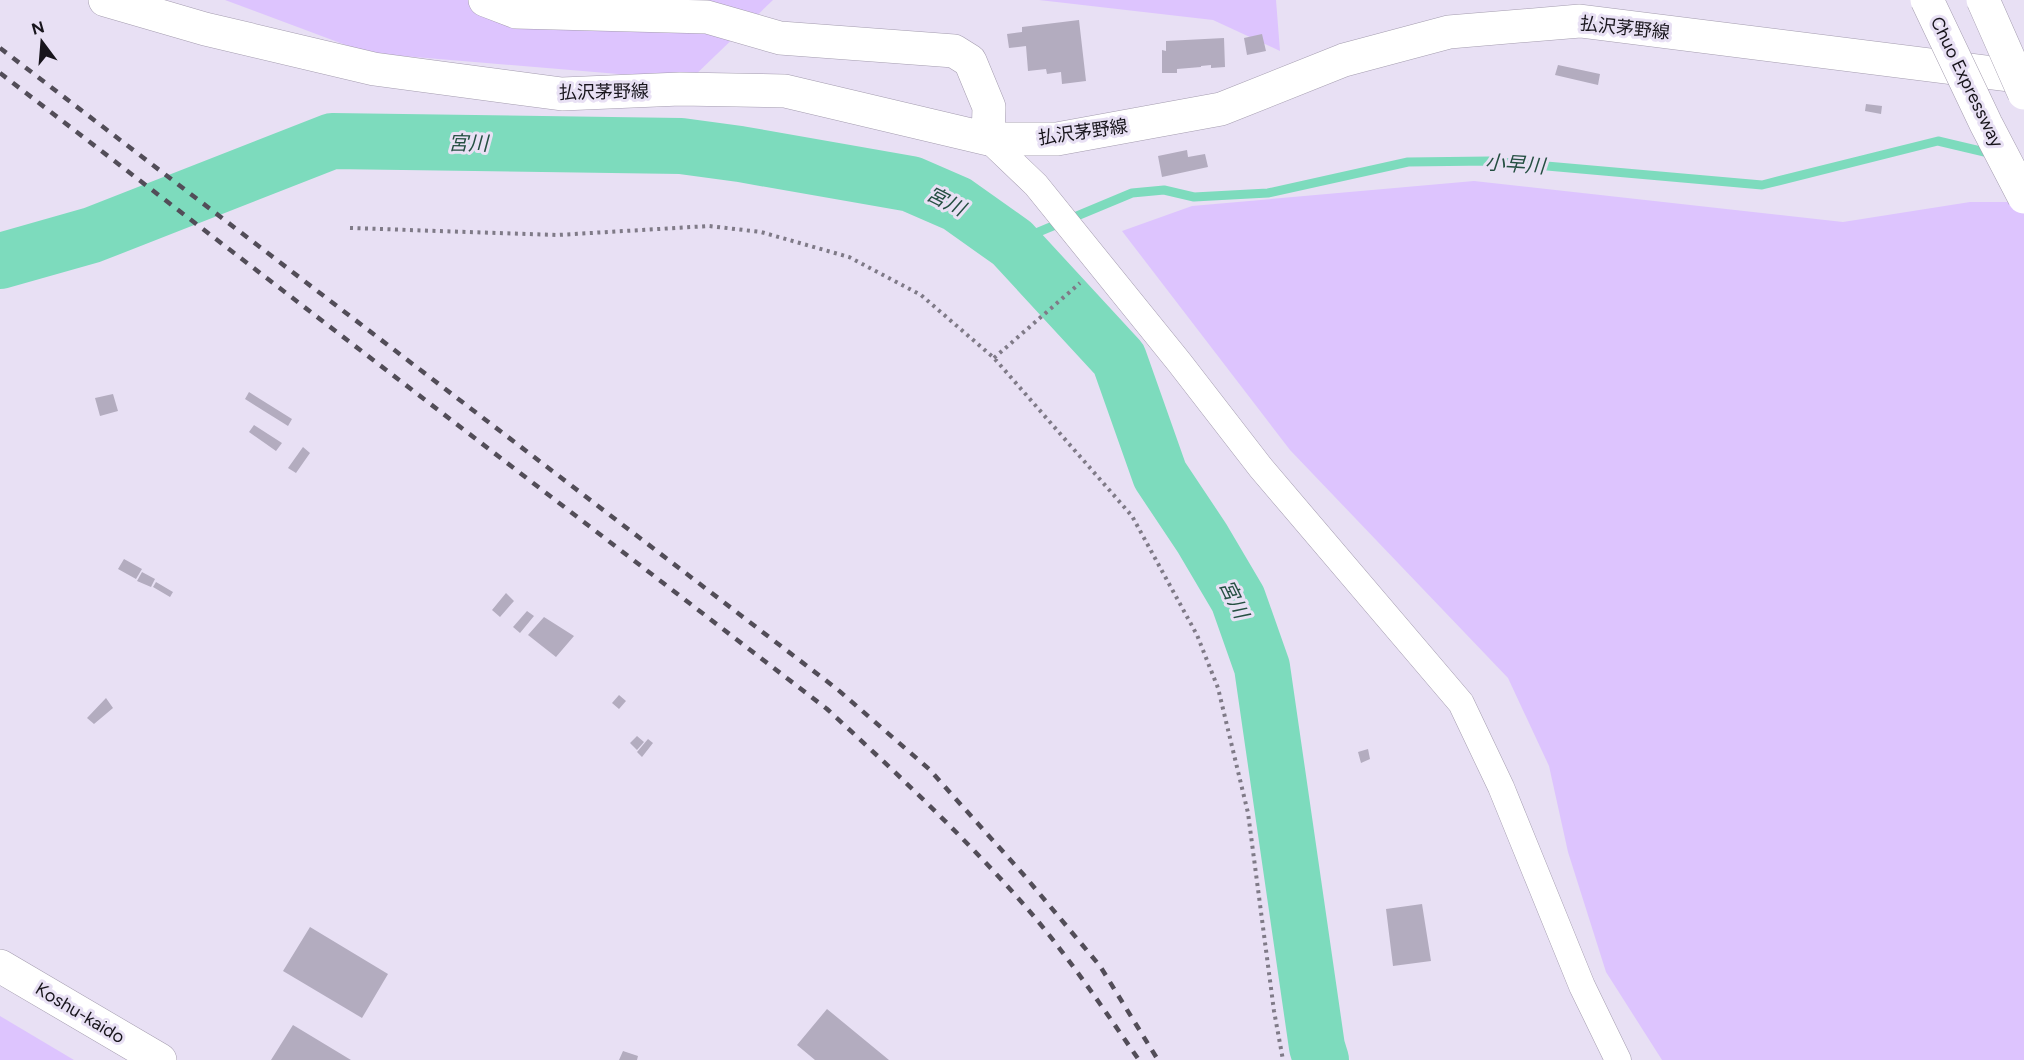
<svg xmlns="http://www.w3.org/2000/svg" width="2024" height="1060" font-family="Figtree,'Noto Sans JP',sans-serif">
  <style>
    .green { fill: #ddc4fe }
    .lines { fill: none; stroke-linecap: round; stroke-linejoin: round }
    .stream { stroke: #7ddbbd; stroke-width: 9 }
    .river { stroke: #7ddbbd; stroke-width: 56 }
    .building { fill: #b3acbf }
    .street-casing { stroke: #a49caf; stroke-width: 27 }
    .secondary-casing { stroke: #a49caf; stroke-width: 34 }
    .path { stroke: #7f7a87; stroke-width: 4; stroke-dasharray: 3 4.5; stroke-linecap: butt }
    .street { stroke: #fff; stroke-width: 26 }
    .secondary { stroke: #fff; stroke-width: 33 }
    .rail { stroke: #524d58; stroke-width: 4.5; stroke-dasharray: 8 8; stroke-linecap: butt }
    .highway-bridge-casing { stroke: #a49caf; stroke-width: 34; stroke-linecap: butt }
    .highway-bridge { stroke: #fff; stroke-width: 33 }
    .labels { text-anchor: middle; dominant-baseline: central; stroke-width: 6; stroke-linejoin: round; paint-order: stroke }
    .street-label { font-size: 18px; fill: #18151c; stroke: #e8e0f4 }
    .water-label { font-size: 20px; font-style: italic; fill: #254f42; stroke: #e8e0f4 }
  </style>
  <rect width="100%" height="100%" fill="#e8e0f4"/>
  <path class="green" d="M 225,0 L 773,0 L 690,80 L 367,53 Z
    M 1039,0 L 1276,0 L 1280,51 L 1213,20 Z
    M 1474,181 L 1843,222 L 1970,202 L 2024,202 L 2024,1060 L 1662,1060 L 1606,972 L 1568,852 L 1549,766 L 1508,678 L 1290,450 L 1122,231 L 1192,206 Z
    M 0,1016 L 74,1060 L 0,1060 Z"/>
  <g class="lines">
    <path class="stream" d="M 1012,243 L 1132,193 L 1164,190 L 1194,197 L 1268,193 L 1408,162 L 1489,161 L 1762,185 L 1938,141 L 1993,154"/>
    <path class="river" d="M 0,261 L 92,235 L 332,141 L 681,146 L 740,154 L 911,184 L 957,204 L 1012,243 L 1119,359 L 1160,475 L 1202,538 L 1238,599 L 1262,667 L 1317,1047 L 1321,1060"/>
  </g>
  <path class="building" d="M 1079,20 L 1086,81 L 1062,84 L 1061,72 L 1047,74 L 1046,69 L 1028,71 L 1026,46 L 1009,48 L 1007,34 L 1022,32 L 1022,27 Z
    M 1262,34 L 1266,51 L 1247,55 L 1244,38 Z
    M 1224,38 L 1225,67 L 1211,68 L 1211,65 L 1201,66 L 1201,67 L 1177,69 L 1177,73 L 1162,73 L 1162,50 L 1166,51 L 1166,41 Z
    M 1558,65 L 1600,74 L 1598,85 L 1555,75 Z
    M 1866,104 L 1882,106 L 1881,114 L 1865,111 Z
    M 1187,150 L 1188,157 L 1205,154 L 1208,167 L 1162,177 L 1158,156 Z
    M 249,392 L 292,419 L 288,426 L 245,399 Z
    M 113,394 L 118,411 L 100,416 L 95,398 Z
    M 254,425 L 282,443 L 276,451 L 249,432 Z
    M 303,447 L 310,453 L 296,473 L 288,468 Z
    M 124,559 L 142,569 L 136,579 L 118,569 Z
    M 142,572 L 155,579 L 151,587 L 137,581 Z
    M 156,582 L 173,592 L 170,597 L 153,587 Z
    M 506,593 L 514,601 L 500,617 L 492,610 Z
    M 527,611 L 534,616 L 520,633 L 513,627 Z
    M 544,617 L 574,636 L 556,657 L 528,635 Z
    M 619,695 L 626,701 L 619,709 L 612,703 Z
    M 106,698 L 113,708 L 94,724 L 87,718 Z
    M 637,736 L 644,742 L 637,750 L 630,743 Z
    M 648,739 L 653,743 L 642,757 L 637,752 Z
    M 1368,749 L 1370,759 L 1361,763 L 1358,752 Z
    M 1422,904 L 1431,961 L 1393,966 L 1386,909 Z
    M 310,927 L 388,974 L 362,1018 L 283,971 Z
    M 827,1009 L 889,1060 L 815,1060 L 797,1045 Z
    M 293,1025 L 351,1060 L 271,1060 Z
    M 623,1051 L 638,1056 L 637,1060 L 619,1060 Z"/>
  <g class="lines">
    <g class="street-casing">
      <path id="street" d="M 988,139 L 1036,185 L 1179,362 L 1261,468 L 1461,703 L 1501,787 L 1582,986 L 1618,1060"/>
    </g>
    <g class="secondary-casing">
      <path id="secondary" d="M 105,0 L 205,29 L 374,69 L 562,94 L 680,89 L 785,91 L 988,139 L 1057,139 L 1221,109 L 1344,60 L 1449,32 L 1580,21 L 2024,77
        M 485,0 L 516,12 L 707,17 L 780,38 L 954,51 L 970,61 L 989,107 L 988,139
        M 0,966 L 160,1060"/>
    </g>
    <path class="path" d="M 350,228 L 557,235 L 709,226 L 761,232 L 849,257 L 921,295 L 994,358 L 1132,516 L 1197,635 L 1218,688 L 1248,813 L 1274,1011 L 1283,1060
      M 994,358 L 1080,283"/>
    <use href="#street" class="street"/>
    <use href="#secondary" class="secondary"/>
    <path class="rail" d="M 0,48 L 837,689 L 929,769 L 1023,874 L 1100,966 L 1158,1060
      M 0,73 L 827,709 C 890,767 952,825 1009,888 C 1058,941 1098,1001 1139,1060"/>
    <g class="highway-bridge-casing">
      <path id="highway-bridge" d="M 1927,0 L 1986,124 L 2024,197
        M 1983,0 L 2024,93"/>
    </g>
    <use href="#highway-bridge" class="highway-bridge"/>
  </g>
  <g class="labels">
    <g class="street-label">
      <text transform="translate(1625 28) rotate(6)">払沢茅野線</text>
      <text transform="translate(1967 82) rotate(64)">Chuo Expressway</text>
      <text transform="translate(604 92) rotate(-1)">払沢茅野線</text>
      <text transform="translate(1083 132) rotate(-8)">払沢茅野線</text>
      <text transform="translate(80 1013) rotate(31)">Koshu-kaido</text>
    </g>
    <g class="water-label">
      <text transform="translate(468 143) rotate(1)">宮川</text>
      <text transform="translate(1515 164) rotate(4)">小早川</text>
      <text transform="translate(946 201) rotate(27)">宮川</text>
      <text transform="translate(1234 599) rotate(64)">宮川</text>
    </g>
  </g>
  <g transform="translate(42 42) rotate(344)" stroke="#e8e0f4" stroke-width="4.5" paint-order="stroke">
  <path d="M0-4.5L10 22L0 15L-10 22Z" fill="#18151c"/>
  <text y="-9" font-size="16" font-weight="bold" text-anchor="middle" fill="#18151c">N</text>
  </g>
</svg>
